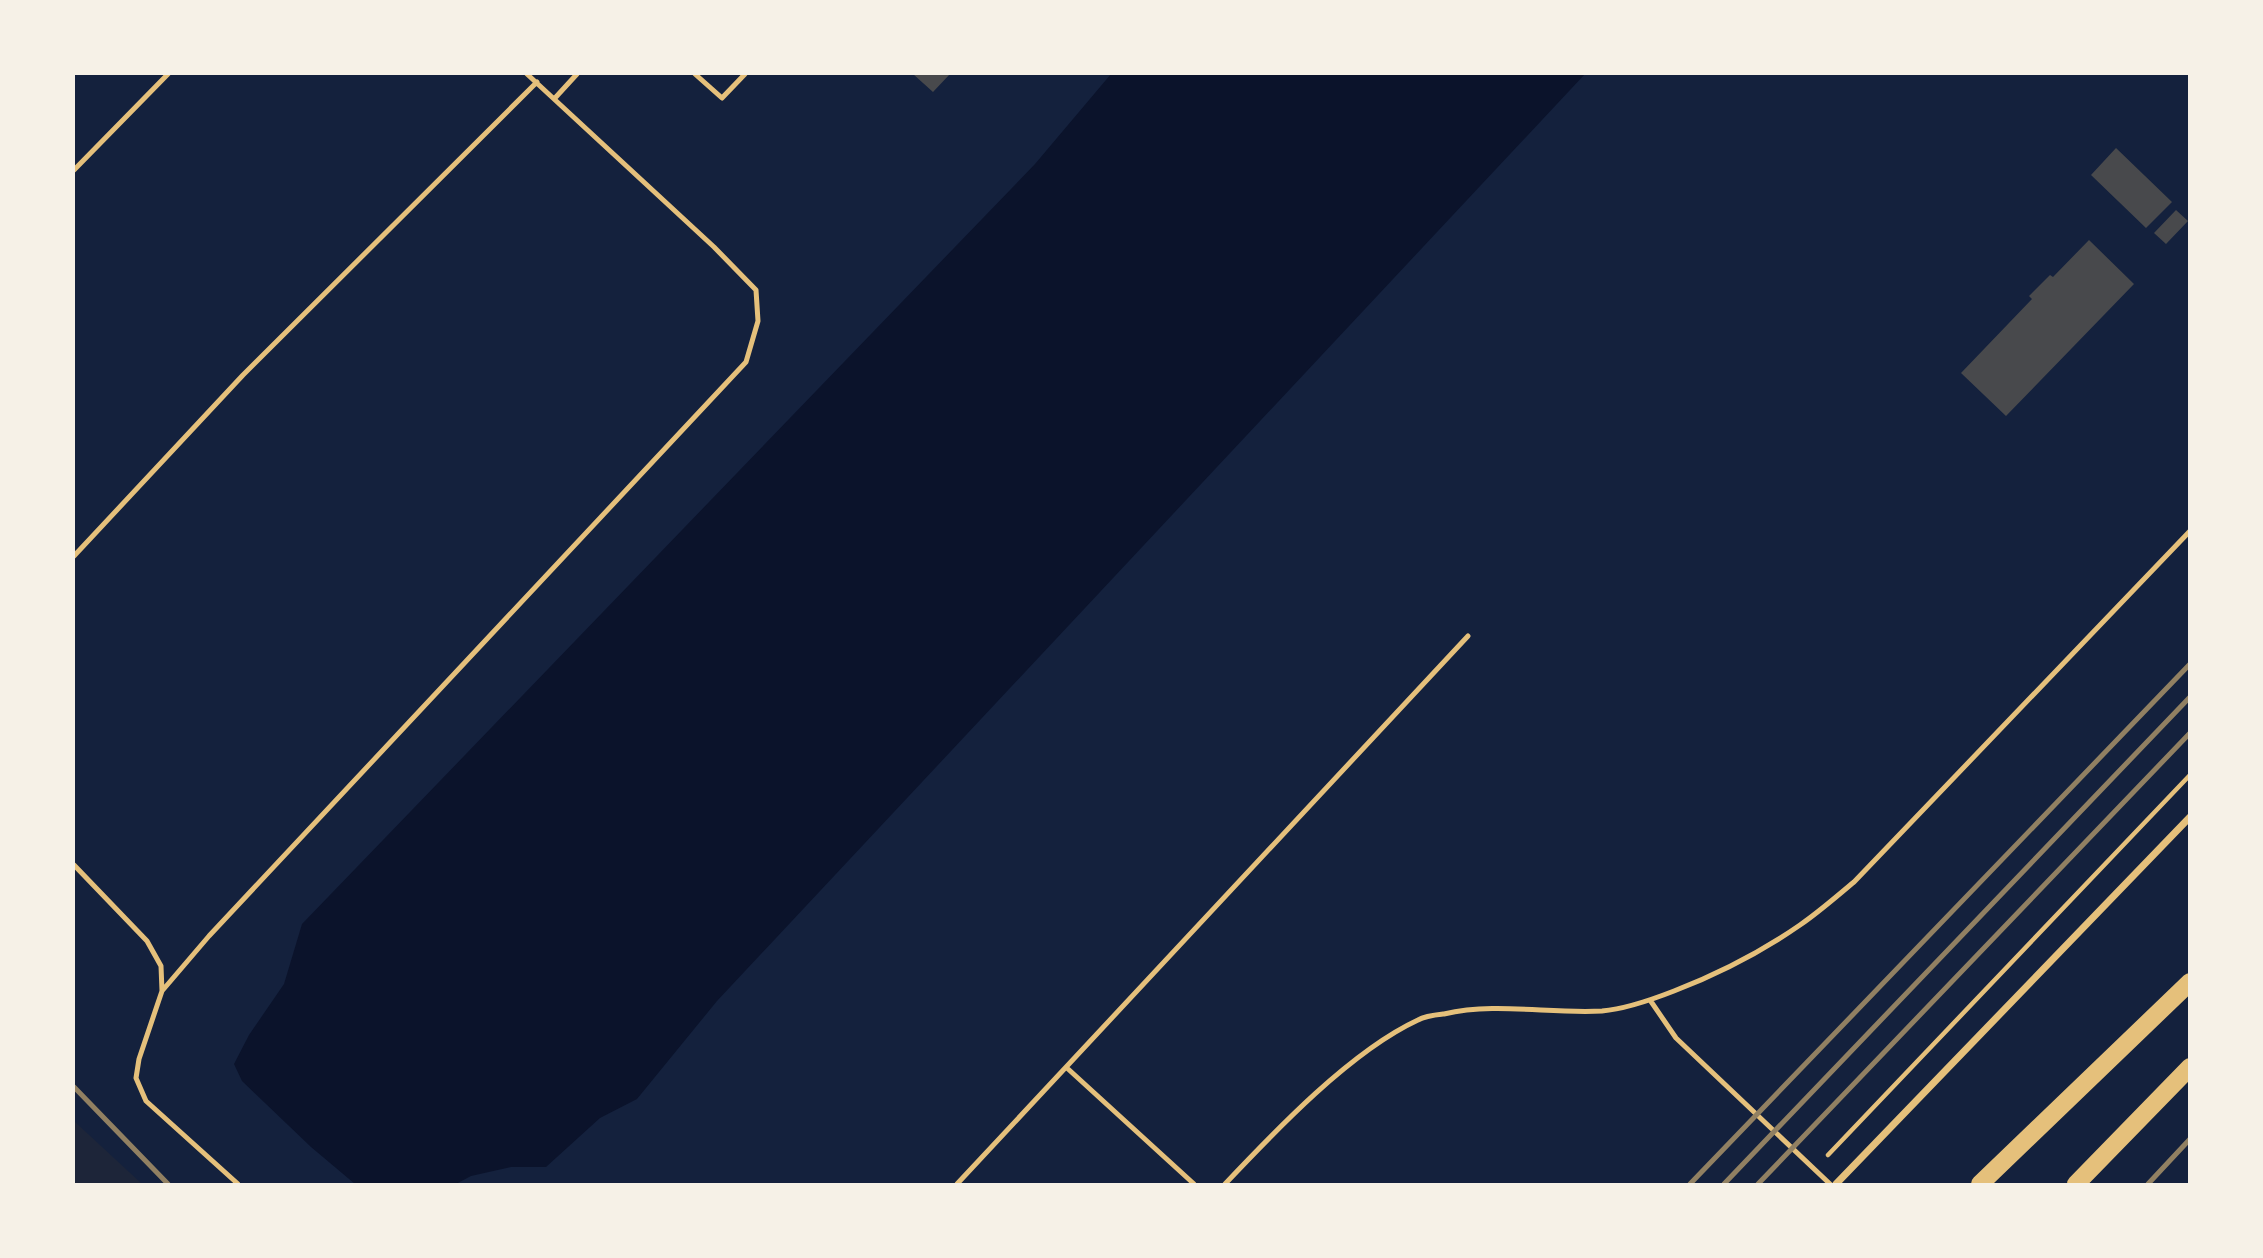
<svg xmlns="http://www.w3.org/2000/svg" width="2263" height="1258" font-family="Lato,sans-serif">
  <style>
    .green { fill: #1d2539 }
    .water { fill: #0b132b }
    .building { fill: #48494c }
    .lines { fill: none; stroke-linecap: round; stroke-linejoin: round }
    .path { stroke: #e5c07b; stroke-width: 4.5 }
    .service { stroke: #e5c07b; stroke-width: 5 }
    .minor { stroke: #e5c07b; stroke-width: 7 }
    .primary { stroke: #e5c07b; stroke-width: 18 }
    .rail { stroke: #918062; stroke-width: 5 }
  </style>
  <rect width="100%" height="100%" fill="#14213d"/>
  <path class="green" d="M 74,1121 L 142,1184 L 74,1184 Z"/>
  <path class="water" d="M 1111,74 L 1585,74 L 717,1001 L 637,1099 L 600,1118 L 546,1167 L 511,1167 L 471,1176 L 456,1184 L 355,1184 L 311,1147 L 242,1081 L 234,1064 L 249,1035 L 284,984 L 302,924 L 1035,164 Z"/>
  <path class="building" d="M 913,74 L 950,74 L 933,92 Z
    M 2116,148 L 2172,202 L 2146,228 L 2091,175 Z
    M 2176,210 L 2188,221 L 2166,244 L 2154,233 Z
    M 2089,240 L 2134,284 L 2006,416 L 1961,373 L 2032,299 L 2029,296 L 2050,275 L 2053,277 Z"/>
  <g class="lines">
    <path class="path" d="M 1828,1155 L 2190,775"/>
    <path class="service" d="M 695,74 L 722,98 L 745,74
      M 555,98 L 577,74
      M 74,170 L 168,74
      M 74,556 L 243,375 L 537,82
      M 74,865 L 147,941 L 161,966 L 162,991 L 139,1059 L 136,1078 L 146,1101 L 238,1184
      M 162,991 L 209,936 L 746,362 L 758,321 L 756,290 L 714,247 L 527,74
      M 1650,1000 L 1676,1038 L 1830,1184
      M 1067,1068 L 1194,1184
      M 957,1184 L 1468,636
      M 1225,1184 C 1276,1130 1351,1051 1418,1020 C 1425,1016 1435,1015 1444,1014 C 1496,1002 1549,1014 1602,1011 C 1626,1009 1651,1000 1674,991 C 1718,974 1761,952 1800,925 C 1819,912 1837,896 1854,882 L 2190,531"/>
    <path class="minor" d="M 1836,1184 L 2190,817"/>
    <path class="primary" d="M 1980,1184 L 2190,982
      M 2076,1184 L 2190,1067"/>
    <path class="rail" d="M 74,1087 L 168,1184
      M 1690,1184 L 2190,664
      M 1724,1184 L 2190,697
      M 1758,1184 L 2190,733
      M 2148,1184 L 2190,1139"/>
  </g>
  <rect width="2263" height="1258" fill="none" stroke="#f6f1e7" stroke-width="150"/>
</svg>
